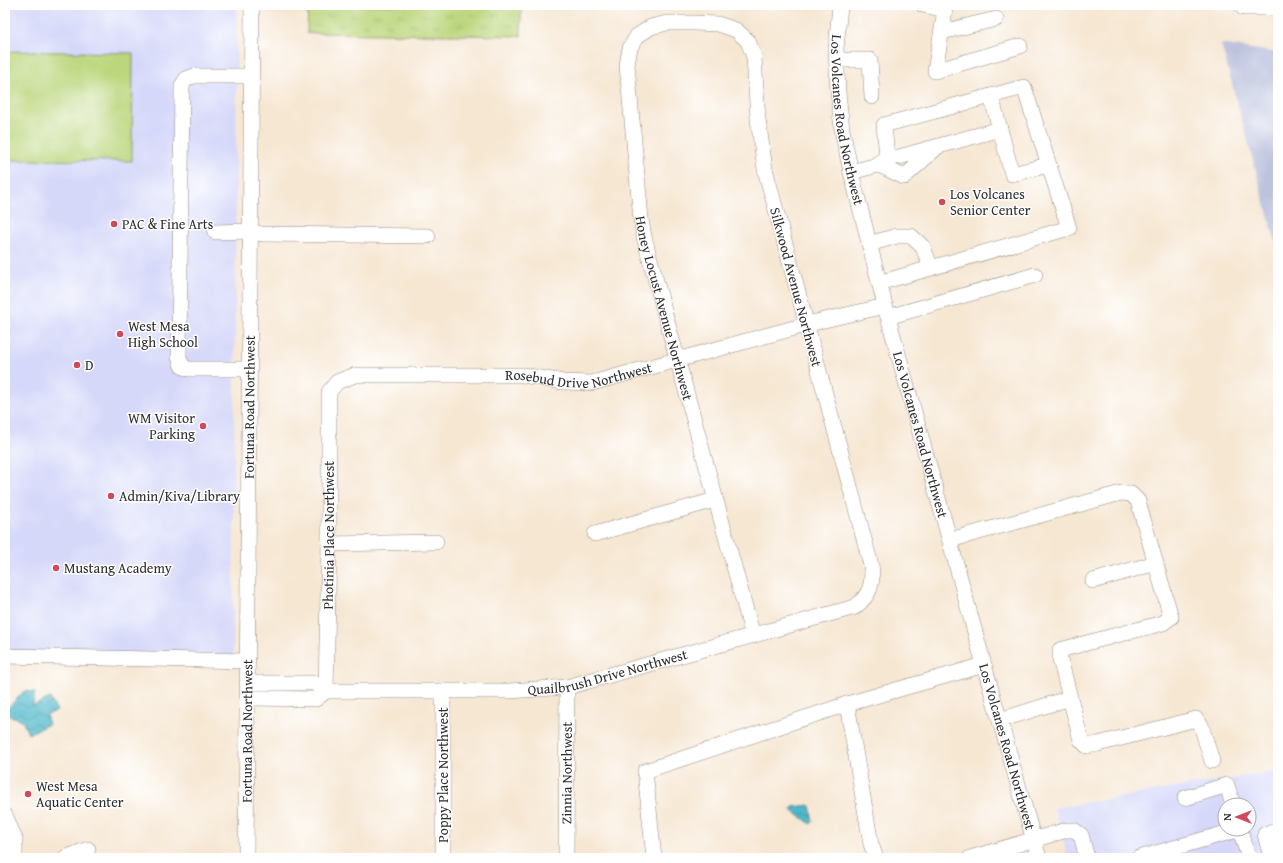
<svg xmlns="http://www.w3.org/2000/svg" width="1283" height="863" font-family="'Gentium Book Plus',serif">
  <style>
    .built { fill: #d5d8f9; fill-rule: evenodd }
    .industrial { fill: #bdc3de }
    .grass { fill: url(#grass-tufts); stroke: #738054 }
    .pitch { fill: #bbd67c; stroke: #738054 }
    .water { fill: url(#water-waves); stroke: #3c727a }
    .lines { fill: none; stroke-linecap: round; stroke-linejoin: round }
    .minor-casing { stroke: #90897f; stroke-width: 16 }
    .minor { stroke: #fff; stroke-width: 15 }
    .poi-dot { fill: #d1495b; stroke: #fff; stroke-width: 1.5 }
    .labels { text-anchor: middle; dominant-baseline: central; stroke-width: 3; stroke-linejoin: round; paint-order: stroke }
    .street-label { font-size: 14px; fill: #2b2b2b; stroke: #fff }
    .poi-label { font-size: 14px; fill: #2b2b2b; stroke: #fff; text-anchor: start }
  </style>
  <defs>
    <pattern id="grass-tufts" width="24" height="20" patternUnits="userSpaceOnUse"><rect width="24" height="20" fill="#bbd67c"/><path d="M3 7l-1-3M5 7V3M7 7l1-3M15 17l-1-3M17 17v-4M19 17l1-3" fill="none" stroke="#a1b86b"/></pattern>
    <pattern id="water-waves" width="16" height="10" patternUnits="userSpaceOnUse"><rect width="16" height="10" fill="#4db8ca"/><path d="M0 5q4-4 8 0t8 0" fill="none" stroke="#4096a4"/></pattern>
  </defs>
  <rect width="100%" height="100%" fill="#fff"/>
  <filter id="ink" filterUnits="userSpaceOnUse"><feTurbulence type="fractalNoise" baseFrequency=".025" numOctaves="2"/><feDisplacementMap in="SourceGraphic" scale="8" xChannelSelector="R" yChannelSelector="G"/><feConvolveMatrix kernelMatrix="1 2 1 2 8 2 1 2 1" color-interpolation-filters="sRGB"/></filter>
  <filter id="wash" filterUnits="userSpaceOnUse"><feTurbulence type="fractalNoise" baseFrequency=".012" numOctaves="4" result="noise"/><feDisplacementMap in="SourceGraphic" scale="16" xChannelSelector="R" yChannelSelector="G"/><feGaussianBlur stdDeviation="0.9" result="paint"/><feColorMatrix in="noise" values="0 0 0 0 0 0 0 0 0 0 0 0 0 0 0 0 0 1.4 0 .05"/><feComposite in="paint" operator="in"/></filter>
  <g filter="url(#wash)">
    <rect width="100%" height="100%" fill="#f6e7d3"/>
    <path class="built" d="M 5,5 L 237,5 L 233,665 L 5,662 Z
      M 1278,771 L 1278,858 L 1068,858 L 1054,808 ZM 1225,805 L 1249,805 L 1249,829 L 1225,829 Z"/>
    <path class="industrial" d="M 1221,44 L 1278,53 L 1278,251 Z"/>
    <path class="grass" d="M 308,5 L 521,5 L 521,36 L 307,33 Z"/>
    <path class="pitch" d="M 5,51 L 133,53 L 132,161 L 5,160 Z"/>
    <path class="water" d="M 24,691 L 35,692 L 33,706 L 50,698 L 57,711 L 46,715 L 49,724 L 28,734 L 22,720 L 5,714 L 5,711 Z
      M 810,805 L 813,821 L 811,824 L 791,810 L 793,807 Z"/>
  </g>
  <g filter="url(#ink)">
    <g class="lines">
      <g class="minor-casing">
        <g id="minor">
          <path id="s1" d="M 840,5 L 836,49 L 838,92 L 842,130 L 851,172 L 888,317 L 984,665 L 1039,858"/>
          <path d="M 923,5 L 945,10 L 935,71 L 1020,46"/>
          <path d="M 1243,8 L 1278,8"/>
          <path d="M 942,32 L 996,19"/>
          <path d="M 837,60 L 870,60 L 872,97"/>
          <path d="M 1000,129 L 1012,174 L 1049,165"/>
          <path d="M 887,157 L 899,157 L 1000,129 L 991,96"/>
          <path d="M 877,164 L 904,177 L 935,149"/>
          <path d="M 851,172 L 874,166 L 887,157 L 884,125 L 1024,87 L 1069,228 L 879,283"/>
          <path d="M 215,232 L 250,231 L 262,234 L 428,236"/>
          <path d="M 869,244 L 897,236 L 911,236 L 923,247 L 931,268"/>
          <path d="M 888,317 L 1035,275"/>
          <path d="M 249,369 L 188,369 L 182,366 L 179,357 L 182,86 L 186,79 L 194,76 L 251,76"/>
          <path d="M 595,534 L 715,500"/>
          <path d="M 950,540 L 1121,493 L 1131,494 L 1138,501 L 1171,617 L 1163,623 L 1060,650 L 1060,659 L 1081,740 L 1087,746 L 1098,744 L 1196,719 L 1201,725 L 1212,761"/>
          <path d="M 329,544 L 436,542"/>
          <path d="M 1093,581 L 1156,563"/>
          <path d="M 5,656 L 248,661"/>
          <path id="s2" d="M 248,683 L 314,683 L 326,691 L 509,691 L 567,687 L 855,607 C 870,595 874,584 871,565 L 765,169 L 758,119 L 754,57 L 748,41 L 736,30 L 718,24 L 695,23 L 667,23 L 651,27 L 637,36 L 630,48 L 627,65 L 641,219 L 644,237 L 753,636"/>
          <path id="s3" d="M 326,691 L 329,544 L 329,392 L 337,382 L 355,375 L 523,375 L 563,382 L 592,383 L 820,321 L 885,306"/>
          <path d="M 443,691 L 443,858"/>
          <path d="M 248,698 L 316,699 L 326,691"/>
          <path d="M 847,704 L 871,844 L 876,858"/>
          <path d="M 1000,720 L 1070,698"/>
          <path d="M 1185,798 L 1227,785 L 1233,805"/>
          <path d="M 6,817 L 15,839 L 15,858"/>
          <path d="M 1240,830 L 1249,858"/>
          <path d="M 65,858 L 88,849"/>
          <path id="s4" d="M 246,858 L 252,5"/>
          <path id="s5" d="M 566,858 L 567,687"/>
          <path d="M 654,858 L 645,771 L 847,704 L 984,665"/>
          <path d="M 970,858 L 1067,830 L 1074,830 L 1081,835 L 1087,858"/>
          <path d="M 1139,858 L 1240,829"/>
          <path d="M 1271,858 L 1265,834 L 1278,829"/>
        </g>
      </g>
      <use href="#minor" class="minor"/>
    </g>
  </g>
  <g class="poi-dot">
    <circle cx="942" cy="202" r="4"/>
    <circle cx="114" cy="224" r="4"/>
    <circle cx="120" cy="334" r="4"/>
    <circle cx="77" cy="365" r="4"/>
    <circle cx="203" cy="426" r="4"/>
    <circle cx="111" cy="496" r="4"/>
    <circle cx="56" cy="568" r="4"/>
    <circle cx="28" cy="794" r="4"/>
  </g>
  <g class="labels">
    <g class="street-label">
      <text stroke="none"><textPath href="#s1" startOffset="116">Los Volcanes Road Northwest</textPath></text>
      <text transform="translate(796 287) rotate(75)">Silkwood Avenue Northwest</text>
      <text stroke="none"><textPath href="#s2" startOffset="1605">Honey Locust Avenue Northwest</textPath></text>
      <text stroke="none"><textPath href="#s3" startOffset="556">Rosebud Drive Northwest</textPath></text>
      <text stroke="none"><textPath href="#s4" startOffset="451">Fortuna Road Northwest</textPath></text>
      <text stroke="none"><textPath href="#s1" startOffset="440">Los Volcanes Road Northwest</textPath></text>
      <text stroke="none"><textPath href="#s3" startOffset="156">Photinia Place Northwest</textPath></text>
      <text stroke="none"><textPath href="#s2" startOffset="364">Quailbrush Drive Northwest</textPath></text>
      <text stroke="none"><textPath href="#s4" startOffset="127">Fortuna Road Northwest</textPath></text>
      <text stroke="none"><textPath href="#s1" startOffset="764">Los Volcanes Road Northwest</textPath></text>
      <text stroke="none"><textPath href="#s5" startOffset="85">Zinnia Northwest</textPath></text>
      <text transform="translate(443 775) rotate(-90)">Poppy Place Northwest</text>
    </g>
    <g class="poi-label">
      <text x="950" y="194">Los Volcanes<tspan x="950" dy="16">Senior Center</tspan></text>
      <text x="122" y="224">PAC &amp; Fine Arts</text>
      <text x="128" y="326">West Mesa<tspan x="128" dy="16">High School</tspan></text>
      <text x="85" y="365">D</text>
      <text x="195" y="418" text-anchor="end">WM Visitor<tspan x="195" dy="16">Parking</tspan></text>
      <text x="119" y="496">Admin/Kiva/Library</text>
      <text x="64" y="568">Mustang Academy</text>
      <text x="36" y="786">West Mesa<tspan x="36" dy="16">Aquatic Center</tspan></text>
    </g>
  </g>
  <rect width="1283" height="863" fill="none" stroke="#fff" stroke-width="20"/>
  <g transform="translate(1237 817) rotate(270)"><circle r="19" fill="#ffffff" stroke="#aaaaaa"/>
  <path d="M0-3L7 15L0 10L-7 15Z" fill="#d1495b"/>
  <text y="-6" font-size="11" font-weight="bold" text-anchor="middle" fill="#2b2b2b">N</text>
  </g>
</svg>
